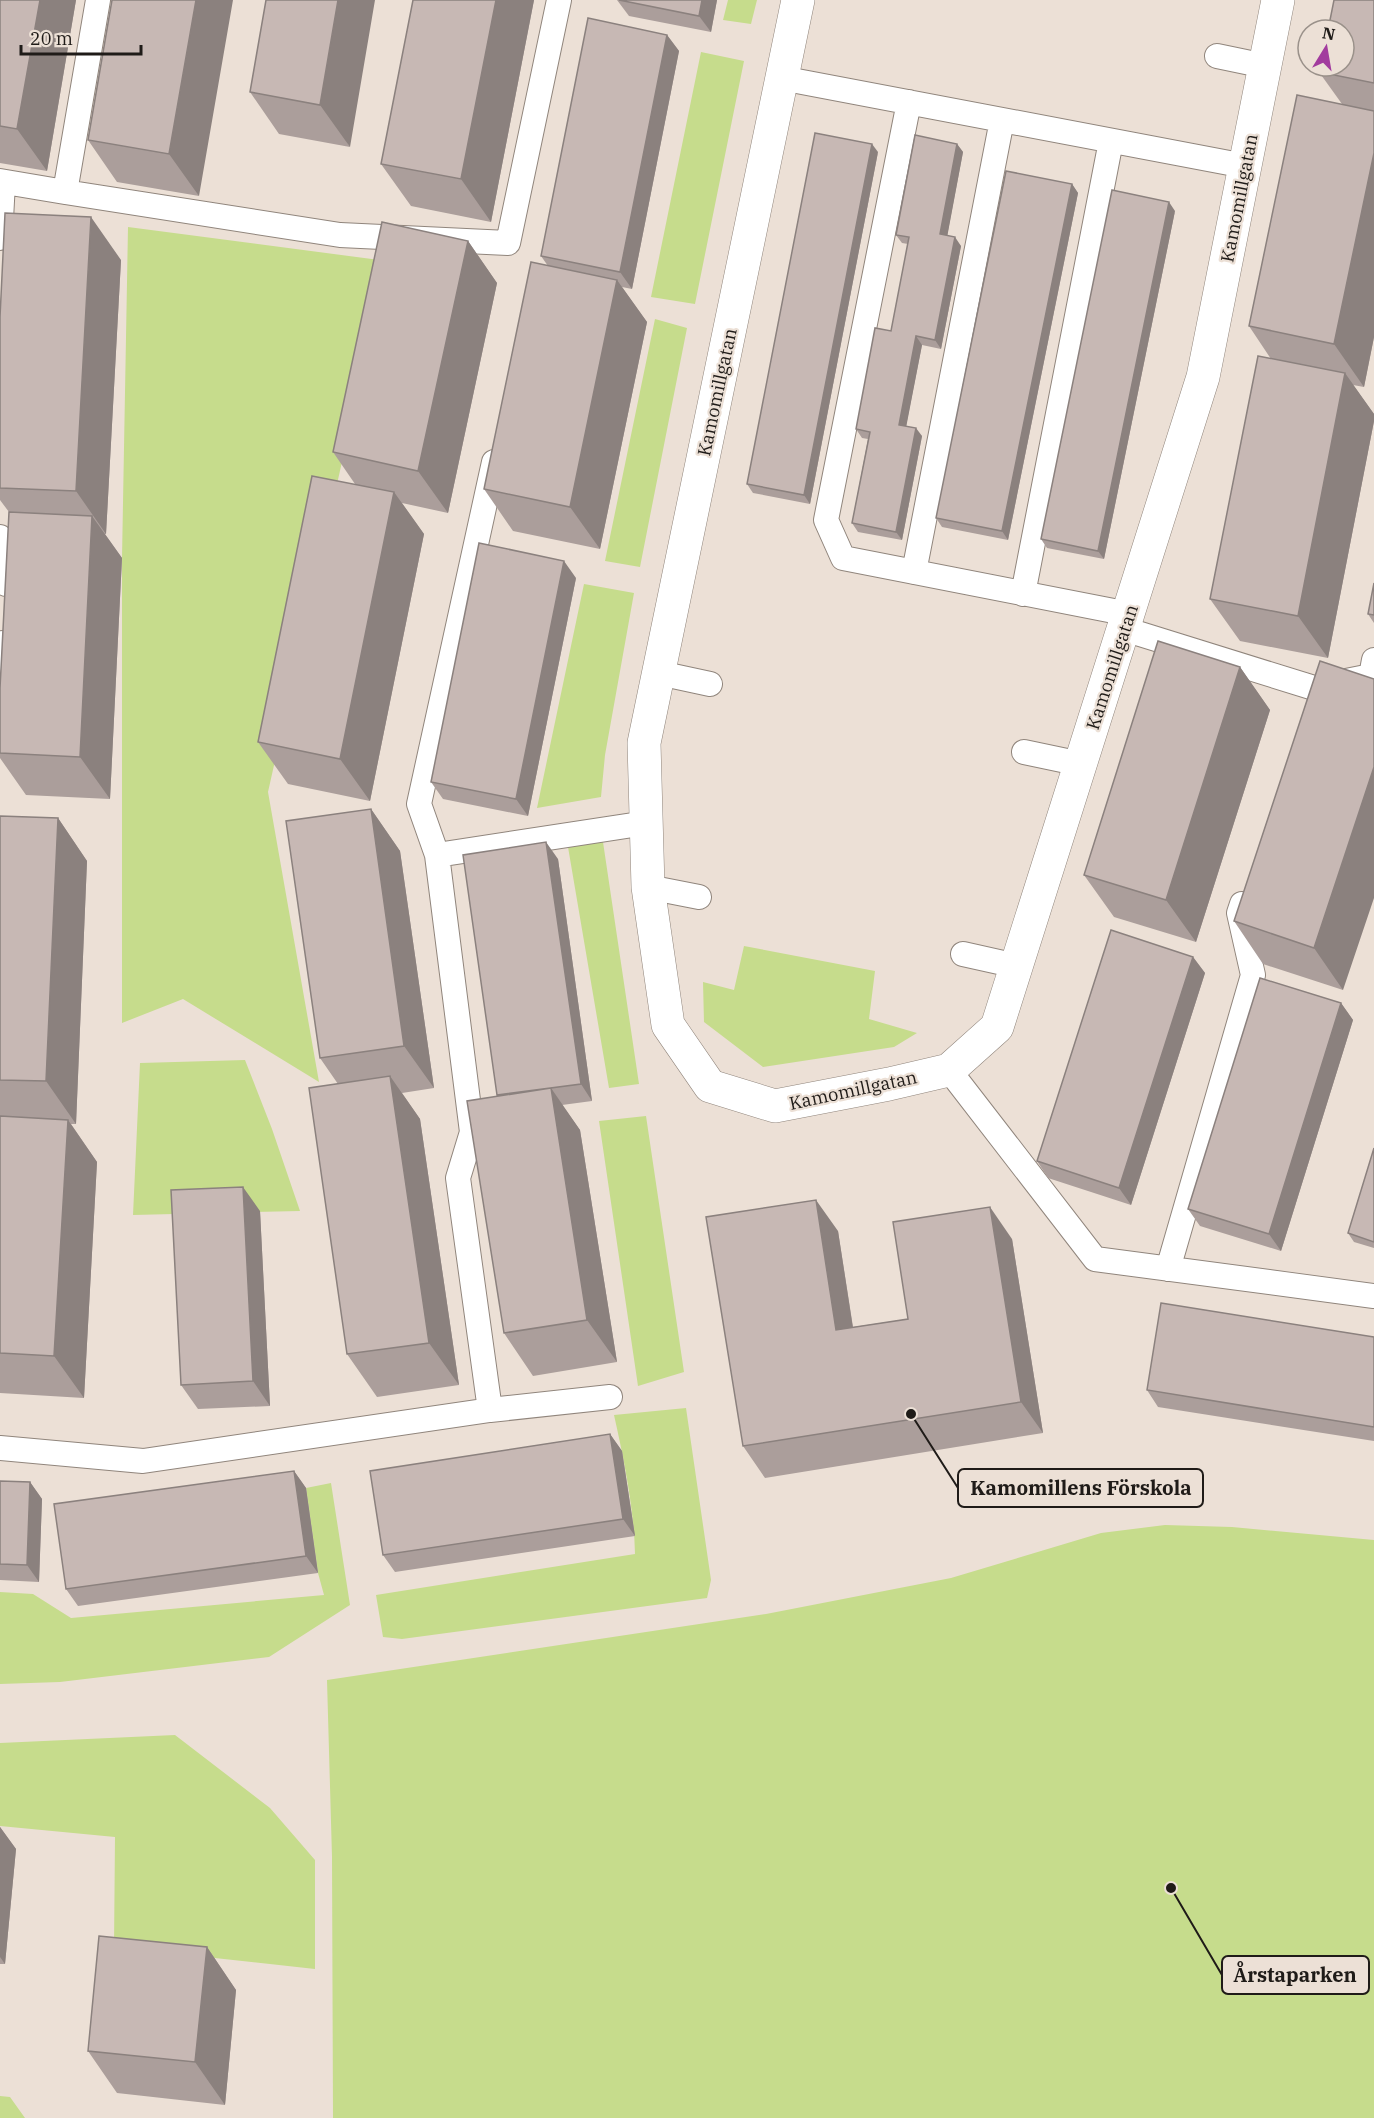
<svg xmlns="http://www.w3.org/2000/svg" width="1374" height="2118" font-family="'IBM Plex Serif',serif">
	<rect width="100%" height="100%" fill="#ece0d6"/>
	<path fill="#c6dc8c" d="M 728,0 L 757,0 L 751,24 L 723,20 Z
		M 701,52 L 744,61 L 695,304 L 651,297 Z
		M 128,227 L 387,261 L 268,792 L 319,1082 L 183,999 L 122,1023 L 122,558 Z
		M 655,319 L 687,328 L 640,567 L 605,561 Z
		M 584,584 L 634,593 L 605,755 L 601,797 L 537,808 Z
		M 603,842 L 639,1084 L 609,1088 L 568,847 Z
		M 744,946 L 875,971 L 869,1019 L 917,1033 L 894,1047 L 763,1067 L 704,1022 L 703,982 L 734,990 Z
		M 245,1060 L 272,1129 L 300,1211 L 133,1215 L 140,1063 Z
		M 646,1116 L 684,1372 L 638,1386 L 599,1121 Z
		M 686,1408 L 711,1580 L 707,1598 L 402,1639 L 383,1637 L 376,1595 L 635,1554 C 634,1508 624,1460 614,1415 Z
		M 331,1483 L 350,1605 L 269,1657 L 60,1682 L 0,1684 L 0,1592 L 33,1594 L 71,1618 L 324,1595 L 318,1573 L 306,1488 Z
		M 1165,1525 L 1232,1527 L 1374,1540 L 1374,2118 L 333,2118 L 332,1857 L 327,1680 L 766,1614 L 951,1578 L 1101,1533 Z
		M 175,1735 L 270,1808 L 315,1860 L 315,1969 L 114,1947 L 115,1837 L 0,1826 L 0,1743 Z
		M 0,2096 L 10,2097 L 25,2118 L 0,2118 Z"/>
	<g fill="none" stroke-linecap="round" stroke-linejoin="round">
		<defs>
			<path id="lane" d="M 1217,56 L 1265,66
				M 781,78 L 1245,166
				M 909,102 L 826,520 L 843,558 L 1129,614
				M 0,181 L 65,192 L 98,0
				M 65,192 L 340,235 L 508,243 L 559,0
				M 0,238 L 3,182
				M 0,537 L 8,554 L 6,584
				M 914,572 L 1002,120
				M 1023,594 L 1111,141
				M 1124,629 L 1314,688
				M 659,673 L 710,684
				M 1336,683 L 1371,676 L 1374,660
				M 0,686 L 3,643
				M 1024,752 L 1081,764
				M 437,855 L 646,823
				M 648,887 L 699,897
				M 963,954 L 1017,966
				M 949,1070 L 1095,1259 L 1374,1296
				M 1168,1269 L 1253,975 L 1239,913 L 1242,904
				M 490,1410 L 458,1178 L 472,1132 L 437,855 L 419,804 L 494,462
				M 0,1448 L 143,1461 L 490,1410 L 610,1397"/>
			<path id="street" d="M 798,0 L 644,743 L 648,887 L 668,1025 L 710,1086 L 775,1106 L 889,1084 L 949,1070 L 997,1027 L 1203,377 L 1278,0"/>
		</defs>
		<use href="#lane" stroke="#90857c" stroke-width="26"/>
		<use href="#street" stroke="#90857c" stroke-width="34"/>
		<use href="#lane" stroke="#fff" stroke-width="24"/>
		<use href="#street" stroke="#fff" stroke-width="33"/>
	</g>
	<path fill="#ab9e9b" d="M 0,0 L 76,0 L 47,171 L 0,163 Z
		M 112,0 L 199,196 L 117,182 L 88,140 Z
		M 266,0 L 350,147 L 279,134 L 250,92 Z
		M 413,0 L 534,0 L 491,222 L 411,206 L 381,164 Z
		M 617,0 L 717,0 L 711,32 L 629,16 Z
		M 1374,0 L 1374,337 L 1364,387 L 1353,385 L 1374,414 L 1374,421 L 1328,658 L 1240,641 L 1210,599 L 1271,359 L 1249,326 L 1342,104 L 1319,72 Z
		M 667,35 L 679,51 L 632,289 L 622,287 L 647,322 L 600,549 L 513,531 L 484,489 L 548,266 L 541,256 Z
		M 957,144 L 963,152 L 947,236 L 961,246 L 941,349 L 922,345 L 906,426 L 922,436 L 902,540 L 858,532 L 852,523 L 868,439 L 862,438 L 856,429 L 891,331 L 908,244 L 902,243 L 896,235 Z
		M 878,152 L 810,504 L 753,493 L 747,484 Z
		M 1072,184 L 1078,193 L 1008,540 L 942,527 L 936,518 Z
		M 1175,211 L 1104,559 L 1047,548 L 1041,539 Z
		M 468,241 L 497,283 L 448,513 L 402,503 L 424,534 L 370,801 L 288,784 L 258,742 L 355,484 L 333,452 Z
		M 121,260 L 106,534 L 105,534 L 122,558 L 110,799 L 26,795 L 0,758 L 0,688 L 9,512 L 0,500 L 0,317 Z
		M 576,578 L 528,816 L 443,799 L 431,782 Z
		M 1374,583 L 1374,623 L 1368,614 Z
		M 1320,661 L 1343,990 L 1263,964 L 1234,921 Z
		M 1240,667 L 1270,710 L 1196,942 L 1114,917 L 1084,875 Z
		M 371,809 L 400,851 L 434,1088 L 402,1093 L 420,1119 L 459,1385 L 377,1397 L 347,1354 L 338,1084 L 320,1058 Z
		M 0,816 L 58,818 L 87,861 L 76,1124 L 71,1124 L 97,1162 L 84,1398 L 0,1393 Z
		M 558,859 L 592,1101 L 562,1105 L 580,1130 L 617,1362 L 533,1376 L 504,1333 Z
		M 1193,957 L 1205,973 L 1131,1205 L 1048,1178 L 1037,1161 Z
		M 1341,1003 L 1353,1020 L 1281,1251 L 1200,1226 L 1188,1209 Z
		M 1374,1148 L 1374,1248 L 1354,1242 L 1348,1233 Z
		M 260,1211 L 270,1406 L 198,1409 L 181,1385 Z
		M 838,1231 L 853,1327 L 908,1319 L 1012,1239 L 1043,1433 L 765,1478 L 743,1446 Z
		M 1374,1337 L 1374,1441 L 1158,1407 L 1147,1390 Z
		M 610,1434 L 622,1451 L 635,1536 L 395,1572 L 383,1555 Z
		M 294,1471 L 306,1488 L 318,1573 L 78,1606 L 66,1589 Z
		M 0,1481 L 30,1482 L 42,1499 L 39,1582 L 0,1580 Z
		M 0,1827 L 16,1849 L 5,1964 L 0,1964 Z
		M 207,1947 L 236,1990 L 225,2105 L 117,2093 L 88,2051 Z"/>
	<path fill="#8b817e" d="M 40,0 L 76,0 L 47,171 L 17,129 Z
		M 196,0 L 233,0 L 199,196 L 169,154 Z
		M 338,0 L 375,0 L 350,147 L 320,105 Z
		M 496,0 L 534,0 L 491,222 L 461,179 Z
		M 702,0 L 717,0 L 711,32 L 699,16 Z
		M 667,35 L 679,51 L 632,289 L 620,272 Z
		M 872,144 L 878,152 L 810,504 L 804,495 Z
		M 957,144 L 963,152 L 946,243 L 940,234 Z
		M 1374,153 L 1374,337 L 1364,387 L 1334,344 Z
		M 1072,184 L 1078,193 L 1008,540 L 1002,531 Z
		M 1169,202 L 1175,211 L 1104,559 L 1098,551 Z
		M 91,217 L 121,260 L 106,534 L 76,491 Z
		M 955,237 L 961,246 L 941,349 L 935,340 Z
		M 468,241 L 497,283 L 448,513 L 418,471 Z
		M 617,280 L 647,322 L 600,549 L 570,507 Z
		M 916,336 L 922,345 L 905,433 L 899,425 Z
		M 1345,373 L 1374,414 L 1374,421 L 1328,658 L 1298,616 Z
		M 916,428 L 922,436 L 902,540 L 896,532 Z
		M 394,492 L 424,534 L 370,801 L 340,759 Z
		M 92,516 L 122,558 L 110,799 L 80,757 Z
		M 564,561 L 576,578 L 528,816 L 516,799 Z
		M 1240,667 L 1270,710 L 1196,942 L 1166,900 Z
		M 1374,767 L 1374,898 L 1343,990 L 1314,948 Z
		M 371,809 L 400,851 L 434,1088 L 404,1046 Z
		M 58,818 L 87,861 L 76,1124 L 46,1081 Z
		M 546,842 L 558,859 L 592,1101 L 581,1084 Z
		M 1193,957 L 1205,973 L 1131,1205 L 1119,1188 Z
		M 1341,1003 L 1353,1020 L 1281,1251 L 1269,1234 Z
		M 390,1076 L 420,1119 L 459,1385 L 429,1343 Z
		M 551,1088 L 580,1130 L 617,1362 L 587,1320 Z
		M 68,1120 L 97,1162 L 84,1398 L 54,1356 Z
		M 243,1187 L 260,1211 L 270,1406 L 253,1381 Z
		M 816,1200 L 838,1231 L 858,1361 L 836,1330 Z
		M 990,1207 L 1012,1239 L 1043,1433 L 1021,1402 Z
		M 610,1434 L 622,1451 L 635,1536 L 623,1519 Z
		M 294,1471 L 306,1488 L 318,1573 L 306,1556 Z
		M 30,1482 L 42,1499 L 39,1582 L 27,1565 Z
		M 0,1827 L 16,1849 L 5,1964 L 0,1957 Z
		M 207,1947 L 236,1990 L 225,2105 L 195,2062 Z"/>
	<path fill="#c7b8b4" stroke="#8b817e" stroke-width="1.5" d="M 0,0 L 40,0 L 17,129 L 0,126 Z
		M 112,0 L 196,0 L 169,154 L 88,140 Z
		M 266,0 L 338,0 L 320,105 L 250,92 Z
		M 413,0 L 496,0 L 461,179 L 381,164 Z
		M 619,0 L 702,0 L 699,16 Z
		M 1334,0 L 1374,0 L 1374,83 L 1319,72 L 1321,66 L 1344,66 L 1344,30 L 1328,30 Z
		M 588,18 L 667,35 L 620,272 L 541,256 Z
		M 1297,95 L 1374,111 L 1374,153 L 1334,344 L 1249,326 Z
		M 815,133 L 872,144 L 804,495 L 747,484 Z
		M 915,135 L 957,144 L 940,234 L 955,237 L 935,340 L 916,336 L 899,425 L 916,428 L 896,532 L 852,523 L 870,432 L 856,429 L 875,328 L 891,331 L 909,237 L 896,235 Z
		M 1006,171 L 1072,184 L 1002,531 L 936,518 Z
		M 1112,190 L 1169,202 L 1098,551 L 1041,539 Z
		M 5,213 L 91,217 L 76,491 L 0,488 L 0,317 Z
		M 382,222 L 468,241 L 418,471 L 333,452 Z
		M 531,262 L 617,280 L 570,507 L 484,489 Z
		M 1258,356 L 1345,373 L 1298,616 L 1210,599 Z
		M 312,476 L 394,492 L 340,759 L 258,742 Z
		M 9,512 L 92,516 L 80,757 L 0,753 L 0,688 Z
		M 479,543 L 564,561 L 516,799 L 431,782 Z
		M 1374,583 L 1374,615 L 1368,614 Z
		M 1158,641 L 1240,667 L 1166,900 L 1084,875 Z
		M 1320,661 L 1374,679 L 1374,767 L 1314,948 L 1234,921 Z
		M 371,809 L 404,1046 L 320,1058 L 286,821 Z
		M 0,816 L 58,818 L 46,1081 L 0,1080 Z
		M 546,842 L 581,1084 L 497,1095 L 463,855 Z
		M 1111,930 L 1193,957 L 1119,1188 L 1037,1161 Z
		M 1260,978 L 1341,1003 L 1269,1234 L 1188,1209 Z
		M 390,1076 L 429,1343 L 347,1354 L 309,1088 Z
		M 551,1088 L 587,1320 L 504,1333 L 467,1101 Z
		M 0,1116 L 68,1120 L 54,1356 L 0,1353 Z
		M 1374,1148 L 1374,1242 L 1348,1233 Z
		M 243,1187 L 253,1381 L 181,1385 L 171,1190 Z
		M 816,1200 L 836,1330 L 908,1319 L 893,1222 L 990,1207 L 1021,1402 L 743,1446 L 706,1217 Z
		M 1161,1303 L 1374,1337 L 1374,1427 L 1147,1390 Z
		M 610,1434 L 623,1519 L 383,1555 L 370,1471 Z
		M 294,1471 L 306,1556 L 66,1589 L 54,1504 Z
		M 0,1481 L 30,1482 L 27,1565 L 0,1564 Z
		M 99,1936 L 207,1947 L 195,2062 L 88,2051 Z"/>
	<g text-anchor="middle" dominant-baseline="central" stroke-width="4.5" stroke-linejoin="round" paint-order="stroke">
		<g font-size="18" fill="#1f1b18" stroke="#ece0d6">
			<text transform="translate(1239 198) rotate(-79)">Kamomillgatan</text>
			<text transform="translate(717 392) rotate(-78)">Kamomillgatan</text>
			<text transform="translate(1112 667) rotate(-72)">Kamomillgatan</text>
			<text transform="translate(853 1090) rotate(-12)">Kamomillgatan</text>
		</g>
	</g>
	<path fill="none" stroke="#1f1b18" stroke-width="2" d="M911 1414L958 1488M1171 1888L1222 1975"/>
	<g fill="#1f1b18" stroke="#ece0d6" stroke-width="2">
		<circle cx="911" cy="1414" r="6"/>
		<circle cx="1171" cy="1888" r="6"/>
	</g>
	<g fill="#ece0d6" stroke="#1f1b18" stroke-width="2">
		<rect x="958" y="1469" width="245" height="38" rx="6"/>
		<rect x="1222" y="1956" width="147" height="38" rx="6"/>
	</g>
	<g font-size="20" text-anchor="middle" font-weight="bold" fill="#1f1b18">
		<text x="1081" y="1495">Kamomillens Förskola</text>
		<text x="1295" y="1982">Årstaparken</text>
	</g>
	<g transform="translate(1326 48) rotate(11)"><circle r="28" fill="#ece0d6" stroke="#9a918a" stroke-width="1.5"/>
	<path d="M0-4.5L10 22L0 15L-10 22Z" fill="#a23b9e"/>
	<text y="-9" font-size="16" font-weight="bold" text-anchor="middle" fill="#1f1b18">N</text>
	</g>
	<path d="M21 45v9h120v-9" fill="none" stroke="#1f1b18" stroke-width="3"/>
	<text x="30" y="45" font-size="18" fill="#1f1b18" stroke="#ece0d6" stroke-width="4.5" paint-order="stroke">20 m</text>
</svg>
